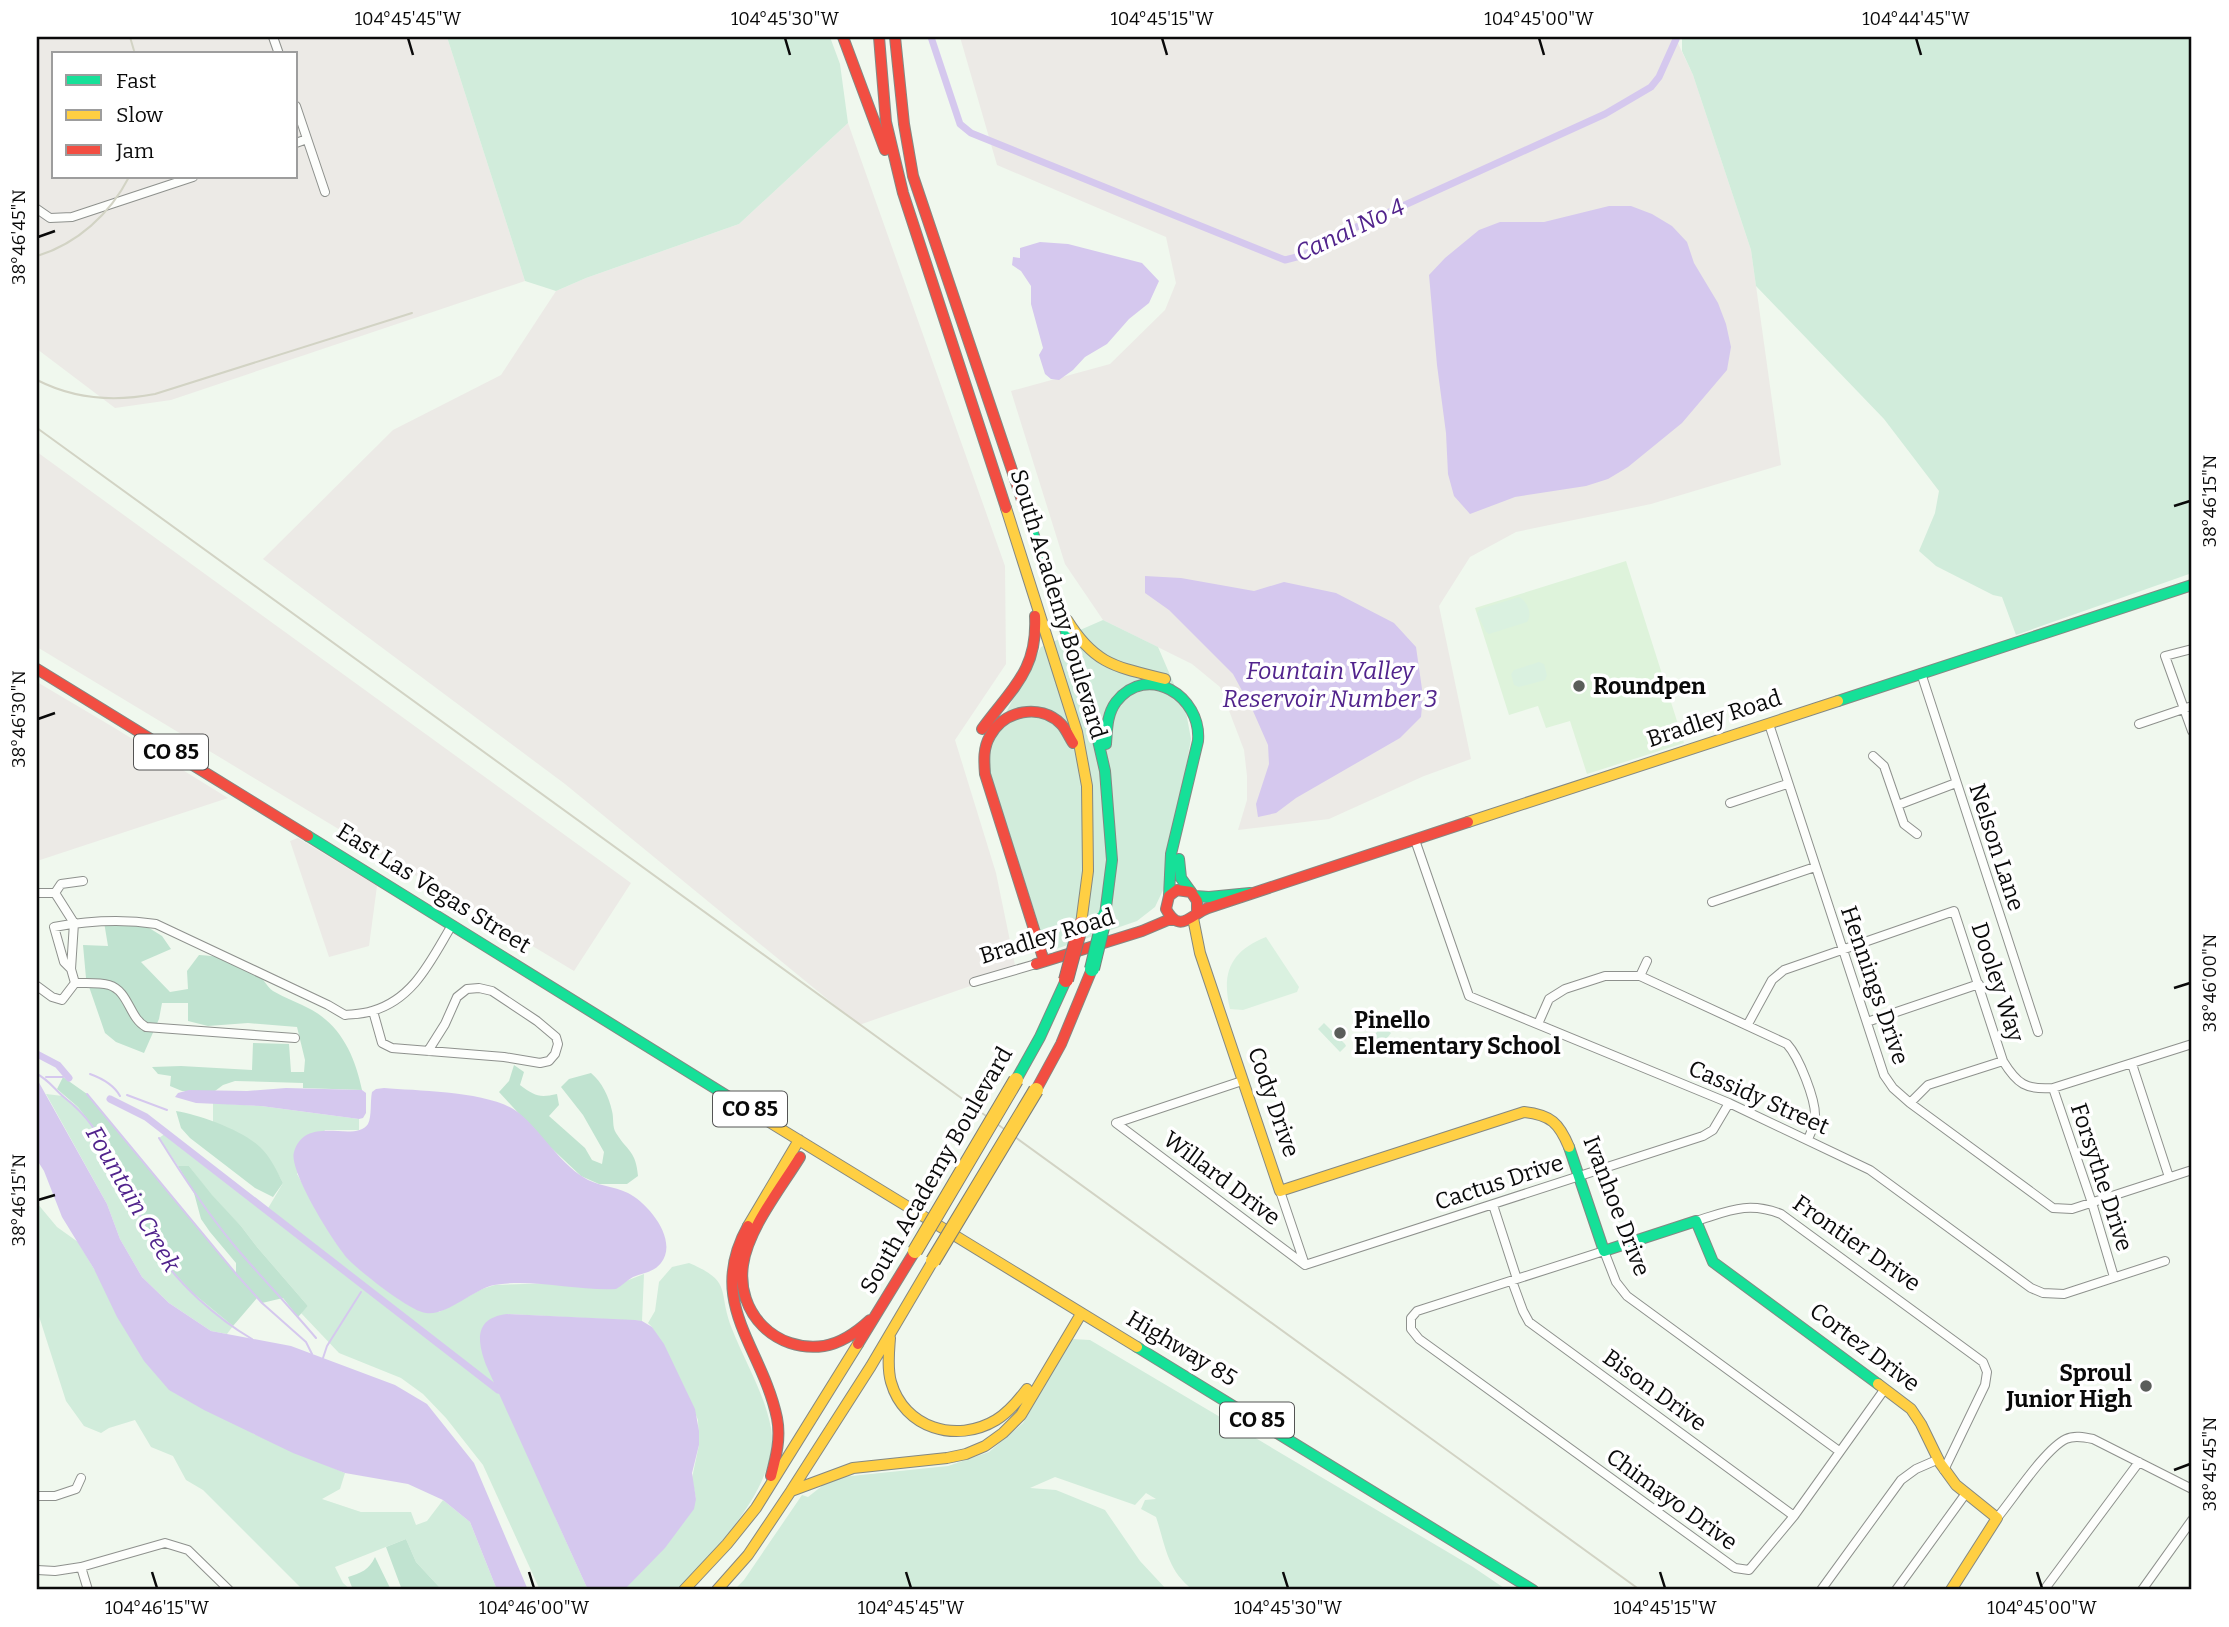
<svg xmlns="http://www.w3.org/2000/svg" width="2229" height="1627" font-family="Bitter,serif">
	<rect width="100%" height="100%" fill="#f0f8ee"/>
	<path fill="#eceae6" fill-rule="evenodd" d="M 37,37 L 447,37 L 525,281 L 171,400 L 115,408 L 37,349 ZM 54,54 L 296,54 L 296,177 L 54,177 Z
		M 960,37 L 1675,37 L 1693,75 L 1751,250 L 1781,465 L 1651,504 L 1516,532 L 1470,557 L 1439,606 L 1471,759 L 1424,776 L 1329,819 L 1238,830 L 1247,800 L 1247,776 L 1244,750 L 1220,687 L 1192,664 L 1103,620 L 1065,564 L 1011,391 L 1110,364 L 1165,310 L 1176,283 L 1166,237 L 997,165 Z
		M 848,123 L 1005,566 L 1006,664 L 955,740 L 996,873 L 1016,970 L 859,1025 L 565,784 L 263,559 L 393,430 L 501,375 L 556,291 L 586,278 L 739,224 Z
		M 37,452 L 631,883 L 574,971 L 37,647 Z
		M 37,682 L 113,727 L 228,798 L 37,861 Z
		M 298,838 L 377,886 L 369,946 L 329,957 L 290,841 Z"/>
	<path fill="#def3db" d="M 1626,561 L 1684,743 L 1587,774 L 1570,721 L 1546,728 L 1538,706 L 1509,715 L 1475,608 Z"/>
	<path fill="#d1ecdb" d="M 447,37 L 830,37 L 840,64 L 848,123 L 739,224 L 586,278 L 556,291 L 525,281 Z
		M 1682,37 L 2192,37 L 2192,573 L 2016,635 L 2002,597 L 1993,595 L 1936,566 L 1919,551 L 1935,513 L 1939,491 L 1884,419 L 1756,286 L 1751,250 L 1693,75 L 1682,51 Z
		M 1103,620 L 1158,647 L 1186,712 L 1191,739 L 1165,886 L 1155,907 L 1137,921 L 1053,950 L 1044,941 L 988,766 L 995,733 L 1041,647 Z
		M 1324,1023 L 1345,1044 L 1346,1046 L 1340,1052 L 1318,1029 Z
		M 1382,1025 L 1391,1033 L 1384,1042 L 1381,1051 L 1373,1053 L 1369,1051 L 1368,1044 Z
		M 46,1094 L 63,1096 L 78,1107 L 98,1133 L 131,1194 L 143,1226 L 166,1265 L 194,1294 L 233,1326 L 227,1334 L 211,1331 L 169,1303 L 142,1277 L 120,1239 L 107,1204 Z
		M 213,1103 L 261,1106 L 359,1119 L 359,1130 L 325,1130 L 297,1174 L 336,1243 L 439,1312 L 482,1289 L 495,1285 L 626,1281 L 644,1274 L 642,1321 L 507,1314 L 556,1519 L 588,1590 L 540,1590 L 483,1465 L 446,1418 L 423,1394 L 401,1378 L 339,1353 L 301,1313 L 308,1306 L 257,1247 L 241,1226 L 211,1195 L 189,1166 L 178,1166 L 159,1138 L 166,1133 L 267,1210 L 283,1183 C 264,1146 251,1137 213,1123 Z
		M 37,1203 L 57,1227 L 78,1242 L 94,1269 L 254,1434 L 345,1473 L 340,1489 L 322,1499 L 361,1512 L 411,1512 L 416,1525 L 427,1521 L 443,1500 L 470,1522 L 497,1590 L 442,1590 L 416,1562 L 406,1539 L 335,1567 L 343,1583 L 351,1590 L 303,1590 L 203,1490 L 186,1480 L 173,1456 L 151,1447 L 135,1420 L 109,1428 L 101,1433 L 84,1426 L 66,1401 L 37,1310 Z
		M 689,1263 C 734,1282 717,1291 732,1329 C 745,1362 764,1392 771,1428 C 781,1484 713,1551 680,1590 L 624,1590 L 696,1499 L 692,1478 L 699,1445 L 698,1420 L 685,1389 L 652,1327 L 648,1323 L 655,1311 L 659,1282 L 672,1267 Z
		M 1072,1339 L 1090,1340 L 1473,1567 L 1507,1590 L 1193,1590 C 1167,1570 1166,1547 1156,1517 L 1141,1509 L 1145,1500 L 1156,1499 L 1146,1493 L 1135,1505 L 1055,1477 L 1030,1488 L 1056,1490 L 1105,1510 L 1140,1561 L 1167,1590 L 734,1590 L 744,1580 L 802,1495 L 808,1497 L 832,1478 L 948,1466 L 989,1452 L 1023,1423 Z"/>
	<path fill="#c0e3d0" d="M 138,921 L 162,936 L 171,949 L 141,962 L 170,992 L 188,989 L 187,971 L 199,955 C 218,956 238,959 255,971 C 262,976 266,986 273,991 C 285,998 299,1003 312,1010 C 342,1027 355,1057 362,1090 L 303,1088 L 303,1083 L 235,1081 L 223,1085 L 215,1091 L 182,1091 L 170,1086 L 171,1076 L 158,1074 L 152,1067 L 181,1066 L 252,1070 L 253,1043 L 289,1044 L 291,1072 L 304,1072 L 305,1060 L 297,1027 L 248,1023 L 208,1026 L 188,1021 L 188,1003 L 162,1003 L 159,1019 L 144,1053 L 116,1042 L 105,1033 L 86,978 L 83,945 L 108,946 L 104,922 Z
		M 514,1065 L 524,1072 L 520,1085 C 535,1096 539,1098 557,1094 L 559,1105 L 549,1116 L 585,1148 L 592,1160 L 602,1164 L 604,1152 L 583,1115 L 561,1087 L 569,1079 L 591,1073 C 602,1082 609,1097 612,1111 C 614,1118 612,1127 616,1133 C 628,1152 636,1151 638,1176 L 627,1184 L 599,1184 L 581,1176 L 546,1143 L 499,1092 L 509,1081 Z
		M 63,1077 L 87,1094 L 236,1274 L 236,1263 L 210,1232 L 201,1219 L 194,1193 L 178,1166 L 189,1166 L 212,1195 L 241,1226 L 257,1247 L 308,1306 L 298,1317 L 283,1298 L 262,1303 L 257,1298 L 233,1326 L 194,1294 L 166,1265 L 143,1226 L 131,1194 L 98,1133 L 78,1107 L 57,1089 Z
		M 176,1111 C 200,1115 242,1130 260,1147 C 270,1156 277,1171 283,1183 L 273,1197 L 255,1188 L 190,1138 L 181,1128 Z
		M 406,1539 L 416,1562 L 442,1590 L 402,1590 L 386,1547 Z
		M 375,1557 L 391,1590 L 353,1590 L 348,1577 C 361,1573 369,1570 375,1557 Z"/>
	<path fill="#daf1e0" d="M 1519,597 C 1527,601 1533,614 1527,622 L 1489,634 L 1486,632 L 1477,613 L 1480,609 Z
		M 1539,662 L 1544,664 L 1547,675 L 1545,680 L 1519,687 L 1514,685 L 1511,674 L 1514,670 Z
		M 1266,937 L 1299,987 L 1297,992 L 1243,1010 L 1230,1009 C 1221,972 1231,951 1266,937 Z"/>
	<path fill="#d5c8ee" d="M 1609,206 L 1631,206 L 1652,214 L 1672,226 L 1687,242 L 1694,263 L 1718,303 L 1726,324 L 1731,347 L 1727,370 L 1682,423 L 1628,467 L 1608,479 L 1586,486 L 1515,497 L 1470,514 L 1454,496 L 1448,474 L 1446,433 L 1437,365 L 1429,275 L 1445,258 L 1479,230 L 1500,222 L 1544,222 Z
		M 1040,242 L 1068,244 L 1142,263 L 1159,281 L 1149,303 L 1129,319 L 1107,344 L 1085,357 L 1073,370 L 1059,380 L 1051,379 L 1045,374 L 1039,355 L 1043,348 L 1031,304 L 1031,286 L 1021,271 L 1012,265 L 1013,257 L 1020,258 L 1020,248 Z
		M 1145,576 L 1181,578 L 1254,591 L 1284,582 L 1336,593 L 1394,623 L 1416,647 L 1423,696 L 1421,717 L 1400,738 L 1296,798 L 1276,813 L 1258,817 L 1256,804 L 1269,764 L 1268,745 L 1253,711 L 1233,674 L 1169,610 L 1145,593 Z
		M 37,1079 L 107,1204 L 120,1239 L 142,1277 L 169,1303 L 211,1331 L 291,1346 L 395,1385 L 427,1404 L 474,1463 L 528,1590 L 497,1590 L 470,1522 L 443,1500 L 408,1484 L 345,1473 L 293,1453 L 204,1410 L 169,1390 L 144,1361 L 117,1317 L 94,1269 L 62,1217 L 44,1171 L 37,1160 Z
		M 286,1088 L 362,1090 L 366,1093 L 366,1113 L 363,1118 L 359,1119 L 261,1106 L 196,1103 L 175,1097 L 178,1093 L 189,1090 L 247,1091 Z
		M 384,1088 C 419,1091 492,1091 519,1113 C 541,1131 559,1162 583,1177 C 596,1186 614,1186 628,1193 C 648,1203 679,1240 661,1263 C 653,1273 644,1272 633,1277 C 627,1280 622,1286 616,1289 C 577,1291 532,1278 494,1285 C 472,1290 447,1316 426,1313 C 411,1312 359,1271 348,1259 C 334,1244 288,1170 294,1152 C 306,1113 355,1144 368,1124 C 372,1116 370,1101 372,1092 L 376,1089 Z
		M 507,1314 L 635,1320 L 642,1321 L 652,1327 L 664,1344 L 695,1409 L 699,1431 L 699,1445 L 692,1473 L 696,1499 L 694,1509 L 665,1548 L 624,1590 L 588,1590 L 486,1365 C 477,1341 474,1318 507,1314 Z"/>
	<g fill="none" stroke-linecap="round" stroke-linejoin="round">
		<path stroke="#d5c8ee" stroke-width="2" d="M 37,1074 C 49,1080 55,1090 65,1098 C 90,1118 98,1134 113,1161 C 119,1172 126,1183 131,1194 C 140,1212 145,1230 155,1248 C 177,1283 216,1318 252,1339
			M 90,1074 C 101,1078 114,1085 120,1096
			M 46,1077 L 63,1077
			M 87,1094 L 237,1275 L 262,1303 L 306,1342 L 312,1354
			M 127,1095 L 167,1110
			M 159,1138 C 182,1175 206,1211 233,1244 C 260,1276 289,1306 316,1338
			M 323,1358 L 327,1346 L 361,1292"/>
		<path stroke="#d5c8ee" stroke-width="7" d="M 931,37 L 960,124 L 971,133 L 1285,260 L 1304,255 L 1319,244 L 1605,114 L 1651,87 L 1659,77 L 1677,37
			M 37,1054 L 58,1065 L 69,1078
			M 110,1099 L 146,1117 L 498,1390"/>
		<defs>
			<path id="street" d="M 273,37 L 279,54
				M 296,106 L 325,192
				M 296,143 L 307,139
				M 37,209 L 50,218 L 72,217 L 193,177
				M 2192,649 L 2165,656 L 2192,731
				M 1921,673 L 2038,1032
				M 1769,724 L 1884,1075 L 1893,1088 L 1910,1103 L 2053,1208 L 2072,1209 L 2192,1170
				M 2139,724 L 2192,706
				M 1873,756 L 1884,766 L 1904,824 L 1917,834
				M 1730,803 L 1787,784
				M 1898,805 L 1956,783
				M 1415,840 L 1469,996 L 1729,1103 L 1870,1170 L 2031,1288 L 2043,1293 L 2064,1294 L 2165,1261
				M 37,893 L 55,893 L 74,923 L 71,969 L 75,983 L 62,1000 L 52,997 L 37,986
				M 55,893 L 61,884 L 83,881
				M 1712,902 L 1815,867
				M 71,969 L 64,962 L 54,927 C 87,921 123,919 156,924 L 328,1005 L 345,1015 C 354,1014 364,1014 372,1011 C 414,999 431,960 452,925
				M 1640,976 L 1647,961
				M 974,982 L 1036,964
				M 75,983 C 86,983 99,982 109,985 C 129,991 129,1018 146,1027 L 295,1038
				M 373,1011 L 382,1043 L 392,1048 L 504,1057 L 540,1063 L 549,1061 L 555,1054 L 558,1044 L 556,1037 L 537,1021 L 492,991 L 479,988 L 467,989 L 457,997 L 445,1024 L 428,1051
				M 1867,1022 L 1979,984
				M 1538,1024 L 1549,999 L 1565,989 L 1605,976 L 1640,976 L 1787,1044 C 1799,1057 1816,1100 1815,1117 C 1815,1125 1811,1132 1808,1139
				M 1748,1024 L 1772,980 L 1784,970 L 1954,911 L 2003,1061 C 2017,1084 2026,1090 2053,1088 L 2192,1044
				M 2132,1064 L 2169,1177
				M 2053,1088 L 2092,1203 L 2114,1277
				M 1910,1103 L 1928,1085 L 2003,1061
				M 1116,1123 L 1305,1265
				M 1116,1123 L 1242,1081
				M 1280,1191 L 1305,1265
				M 1493,1205 L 1517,1279
				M 1696,1221 C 1729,1211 1747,1201 1781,1214 L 1983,1362 L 1987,1372 L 1985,1385 L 1944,1470
				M 1305,1265 L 1703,1136 L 1713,1130 L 1729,1103
				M 1512,1281 L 1523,1311 L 1529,1322 L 1794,1516
				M 1839,1451 L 1627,1296 L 1616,1282 L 1604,1251 L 1417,1311 L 1411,1318 L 1411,1329 L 1419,1339 L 1735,1568 L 1749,1570 L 1794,1516 L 1884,1390
				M 37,1496 L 55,1496 L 76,1489 L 81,1478
				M 1997,1518 C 2013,1499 2045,1449 2066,1439 C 2074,1435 2084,1437 2093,1439 L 2192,1489
				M 81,1567 L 88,1590
				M 37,1570 L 55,1571 L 81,1567 L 165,1543 L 188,1550 L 229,1590
				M 1821,1590 L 1901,1480 L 1916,1469 L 1939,1459
				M 1896,1590 L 1964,1496
				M 2044,1590 L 2139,1462
				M 2142,1590 L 2192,1520"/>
			<path id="fast" d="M 1025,509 L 1089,701 L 1105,771 L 1112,860 L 1105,915
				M 1838,701 L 2192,585
				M 1106,744 C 1107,729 1107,714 1116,702 C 1147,662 1202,696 1198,741 L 1171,854 L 1169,896
				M 308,836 L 766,1120
				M 1179,859 L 1181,878 L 1191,892
				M 1195,896 L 1209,897 L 1250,893
				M 1016,1080 L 1040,1037 L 1066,980
				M 1569,1147 L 1604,1251 L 1696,1221 L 1713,1262 L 1878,1384
				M 1137,1347 L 1533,1590"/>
			<path id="slow" d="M 1006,508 L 1077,732 L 1087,786 L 1088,871 L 1081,924
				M 1067,620 C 1095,665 1116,667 1165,679
				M 1468,822 L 1838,701
				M 1193,918 L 1200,953 L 1280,1191 L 1524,1112 C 1551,1115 1559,1123 1569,1147
				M 766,1120 L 1137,1347
				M 748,1226 L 799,1140
				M 890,1338 C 889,1352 887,1368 891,1382 C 904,1428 956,1444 996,1420 C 1009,1412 1018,1401 1027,1389
				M 1878,1384 L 1911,1409 L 1921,1424 L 1940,1463 L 1956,1485 L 1997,1518 L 1951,1590
				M 791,1491 L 853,1468 L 947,1458 L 966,1454 L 985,1446 L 1003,1433 L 1021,1415 L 1081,1314
				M 684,1590 L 727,1544 L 756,1508 L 858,1344
				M 717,1590 L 748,1555 L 791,1491 L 871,1366 L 933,1261"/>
			<path id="jam" d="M 843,37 L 885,150
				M 879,37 L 886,122 L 903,193 L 1006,508
				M 895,37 L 904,124 L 913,176 L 1025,509
				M 37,669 L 308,836
				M 982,729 C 1011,689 1038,671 1035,616
				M 1197,912 L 1197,901 L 1191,892 L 1177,890 L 1169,896 L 1166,909 C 1180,935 1191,914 1208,908 L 1468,822
				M 1044,961 L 985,774 C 984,761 983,748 990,736 C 1004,710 1040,703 1061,724 C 1066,729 1069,737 1073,743
				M 1036,964 L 1142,931 L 1168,920 L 1174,920
				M 1036,1090 L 1061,1044 L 1092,969
				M 800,1157 C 781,1188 748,1229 743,1265 C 736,1313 776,1353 824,1346 C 842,1343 857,1332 870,1320
				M 748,1226 C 705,1303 762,1346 777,1418 C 781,1438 776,1457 771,1476
				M 858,1344 L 915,1251"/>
		</defs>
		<use href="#street" stroke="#8e918d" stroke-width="10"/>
		<use href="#fast" stroke="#848883" stroke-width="12"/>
		<use href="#slow" stroke="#848883" stroke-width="12"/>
		<use href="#jam" stroke="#848883" stroke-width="12"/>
		<use href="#street" stroke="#fdfefc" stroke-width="8"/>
		<use href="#fast" stroke="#16e098" stroke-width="10"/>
		<use href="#slow" stroke="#ffcf43" stroke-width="10"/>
		<use href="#jam" stroke="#f24e42" stroke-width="10"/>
		<path stroke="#d2d3c4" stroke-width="2" d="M 130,37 L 135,54
			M 37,256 C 77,244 110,214 129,177
			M 37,380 C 74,399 114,402 155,394 L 412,313
			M 37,428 L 1640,1590"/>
		<defs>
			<path id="fast-bridge" d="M 1092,969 L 1105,915"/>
			<path id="slow-bridge" d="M 915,1251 L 1016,1080
				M 933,1261 L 1036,1090"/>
			<path id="jam-bridge" d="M 1066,980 L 1081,924"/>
		</defs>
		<use href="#fast-bridge" stroke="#7b7e7a" stroke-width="16" stroke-linecap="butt"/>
		<use href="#slow-bridge" stroke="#7b7e7a" stroke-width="16" stroke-linecap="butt"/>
		<use href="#jam-bridge" stroke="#7b7e7a" stroke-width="16" stroke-linecap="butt"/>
		<use href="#fast-bridge" stroke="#16e098" stroke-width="14"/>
		<use href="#slow-bridge" stroke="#ffcf43" stroke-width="14"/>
		<use href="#jam-bridge" stroke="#f24e42" stroke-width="14"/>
	</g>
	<path fill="none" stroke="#0a0a0a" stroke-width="2.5" d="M 408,38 L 413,55M 785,38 L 790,55M 1162,38 L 1167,55M 1539,38 L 1544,55M 1916,38 L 1921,55M 38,237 L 55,231M 2174,506 L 2190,501M 38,719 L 55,713M 2174,988 L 2190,983M 38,1200 L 55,1195M 2174,1470 L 2190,1464M 152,1572 L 157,1588M 529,1572 L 534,1588M 906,1572 L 911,1588M 1283,1572 L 1288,1588M 1660,1572 L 1665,1588M 2037,1572 L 2042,1588"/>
	<g fill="#5a5d5a" stroke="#fff" stroke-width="2.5">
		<circle cx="1579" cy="686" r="7"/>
		<circle cx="1340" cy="1033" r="7"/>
		<circle cx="2146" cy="1386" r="7"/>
	</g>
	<g text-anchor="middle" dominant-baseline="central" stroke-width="7" stroke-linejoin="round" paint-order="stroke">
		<g fill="#fff" stroke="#545454" stroke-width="2">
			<rect x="134" y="734.5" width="74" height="35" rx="5"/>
			<rect x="713" y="1091.5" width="74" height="35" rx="5"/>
			<rect x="1220" y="1402.5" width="74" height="35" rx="5"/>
		</g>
		<g font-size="21" font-weight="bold" fill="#0a0a0a">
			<text x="171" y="752">CO 85</text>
			<text x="750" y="1109">CO 85</text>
			<text x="1257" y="1420">CO 85</text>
		</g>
		<g font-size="23" fill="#0a0a0a" stroke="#fff">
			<text transform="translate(1059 604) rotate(73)">South Academy Boulevard</text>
			<text transform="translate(1714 718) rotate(-18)">Bradley Road</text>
			<text transform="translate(1997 847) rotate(72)">Nelson Lane</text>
			<text transform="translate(434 888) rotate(32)">East Las Vegas Street</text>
			<text transform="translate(1047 936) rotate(-17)">Bradley Road</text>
			<text transform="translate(1998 982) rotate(72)">Dooley Way</text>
			<text transform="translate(1875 985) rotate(71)">Hennings Drive</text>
			<text transform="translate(1759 1097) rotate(24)">Cassidy Street</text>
			<text transform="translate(1274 1102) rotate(71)">Cody Drive</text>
			<text transform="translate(936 1170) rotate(-60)">South Academy Boulevard</text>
			<text transform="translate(2102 1177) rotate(72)">Forsythe Drive</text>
			<text transform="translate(1222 1178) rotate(37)">Willard Drive</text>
			<text transform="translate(1499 1182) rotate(-18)">Cactus Drive</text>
			<text transform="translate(1617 1206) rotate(69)">Ivanhoe Drive</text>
			<text transform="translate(1857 1243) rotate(35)">Frontier Drive</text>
			<text transform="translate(1865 1347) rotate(37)">Cortez Drive</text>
			<text transform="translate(1182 1348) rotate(31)">Highway 85</text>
			<text transform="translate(1655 1390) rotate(36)">Bison Drive</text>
			<text transform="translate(1672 1499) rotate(36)">Chimayo Drive</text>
		</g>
		<g font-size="23" font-weight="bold" fill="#0a0a0a" stroke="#fff" text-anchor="start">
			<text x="1593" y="686">Roundpen</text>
			<text x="1354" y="1020">Pinello<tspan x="1354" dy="26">Elementary School</tspan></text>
			<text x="2132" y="1373" text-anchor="end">Sproul<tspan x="2132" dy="26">Junior High</tspan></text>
		</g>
		<g font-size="24" font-style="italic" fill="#51238c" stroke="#fff">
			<text transform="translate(1350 230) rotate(-25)">Canal No 4</text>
			<text x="1330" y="671">Fountain Valley<tspan x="1330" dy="28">Reservoir Number 3</tspan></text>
			<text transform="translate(133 1199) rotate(60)">Fountain Creek</text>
		</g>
	</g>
	<rect width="2229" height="1627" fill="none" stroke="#ffffff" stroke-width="77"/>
	<rect x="52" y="52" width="245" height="126" fill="#ffffff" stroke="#9d9d9d" stroke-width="2"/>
	<rect x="66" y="75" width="35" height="10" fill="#16e098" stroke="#9d9d9d" stroke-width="2"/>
	<text x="116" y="88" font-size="21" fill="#0a0a0a">Fast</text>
	<rect x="66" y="110" width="35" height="10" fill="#ffcf43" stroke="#9d9d9d" stroke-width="2"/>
	<text x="116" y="122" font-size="21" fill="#0a0a0a">Slow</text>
	<rect x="66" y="145" width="35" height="10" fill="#f24e42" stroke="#9d9d9d" stroke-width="2"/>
	<text x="116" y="158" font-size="21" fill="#0a0a0a">Jam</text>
	<rect x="38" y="38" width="2152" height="1550" fill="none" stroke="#0a0a0a" stroke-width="2.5"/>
	<g font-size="18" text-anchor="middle" fill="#0a0a0a">
		<text x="408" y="25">104°45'45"W</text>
		<text x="785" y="25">104°45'30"W</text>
		<text x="1162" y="25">104°45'15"W</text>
		<text x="1539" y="25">104°45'00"W</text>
		<text x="1916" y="25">104°44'45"W</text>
		<text transform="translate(19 237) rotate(-90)" y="6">38°46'45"N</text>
		<text transform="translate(2210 501) rotate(-90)" y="6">38°46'15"N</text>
		<text transform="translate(19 719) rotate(-90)" y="6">38°46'30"N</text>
		<text transform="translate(2210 983) rotate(-90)" y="6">38°46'00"N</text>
		<text transform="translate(19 1200) rotate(-90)" y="6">38°46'15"N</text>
		<text transform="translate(2210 1464) rotate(-90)" y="6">38°45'45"N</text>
		<text x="157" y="1614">104°46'15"W</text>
		<text x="534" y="1614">104°46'00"W</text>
		<text x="911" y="1614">104°45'45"W</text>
		<text x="1288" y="1614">104°45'30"W</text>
		<text x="1665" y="1614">104°45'15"W</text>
		<text x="2042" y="1614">104°45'00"W</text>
	</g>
</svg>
